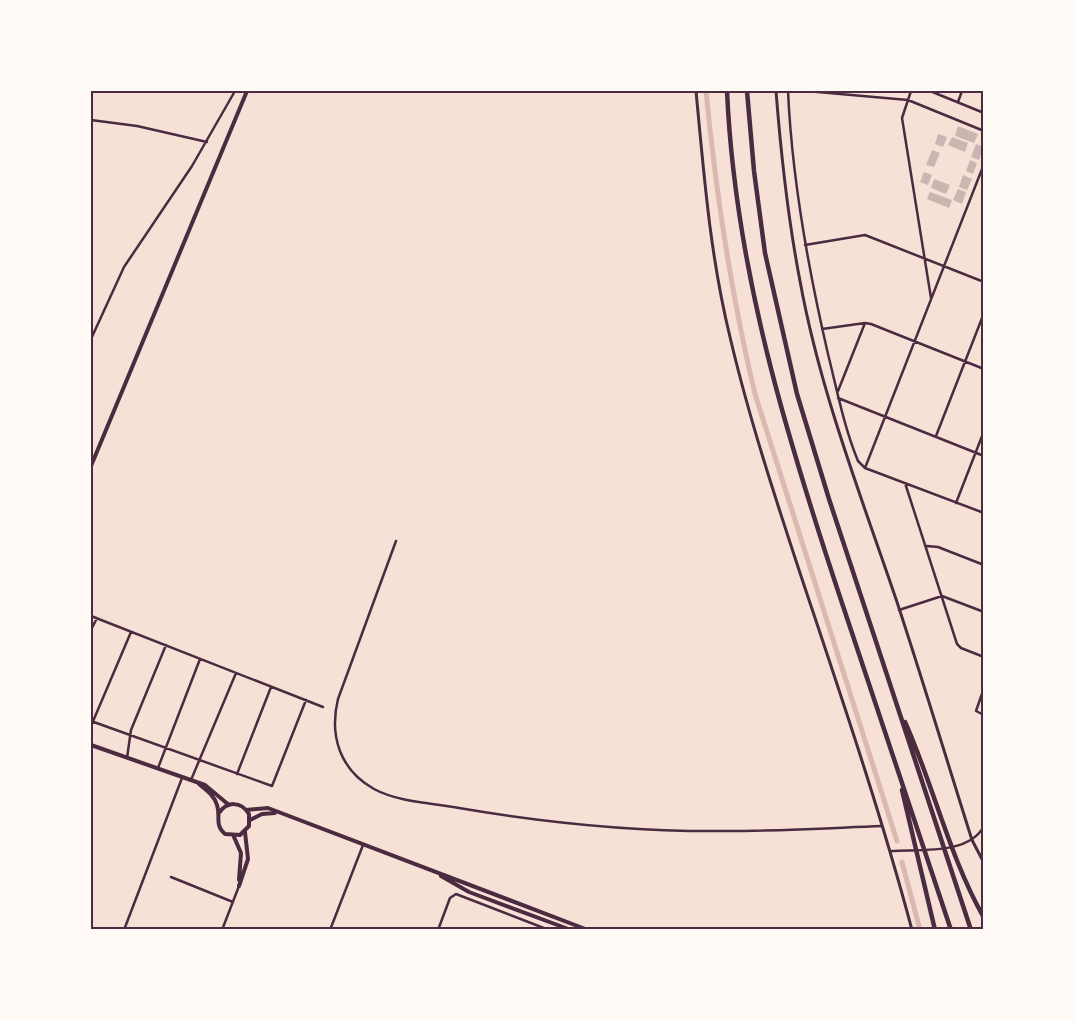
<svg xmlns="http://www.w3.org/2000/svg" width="1075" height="1021" font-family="Inter,sans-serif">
	<rect width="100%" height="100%" fill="#f7e1d7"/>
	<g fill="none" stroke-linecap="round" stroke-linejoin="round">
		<path stroke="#dcb8b0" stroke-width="5" d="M 706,91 C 716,194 731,294 755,394 L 897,841
			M 902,862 L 920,930"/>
	</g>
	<path fill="#ccb4b1" d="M 958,126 L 978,134 L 974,143 L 955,136 Z
		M 938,134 L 947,137 L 943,147 L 935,144 Z
		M 952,137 L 968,143 L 965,152 L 948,145 Z
		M 976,144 L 984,147 L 979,160 L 971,157 Z
		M 932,150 L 940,153 L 934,167 L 926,165 Z
		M 970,160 L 977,163 L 973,174 L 966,171 Z
		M 924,172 L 932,175 L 928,185 L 920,182 Z
		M 963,175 L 972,179 L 967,190 L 959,187 Z
		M 934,179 L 950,185 L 946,194 L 931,188 Z
		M 958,189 L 966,192 L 962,204 L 953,200 Z
		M 930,192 L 952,200 L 949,208 L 927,199 Z"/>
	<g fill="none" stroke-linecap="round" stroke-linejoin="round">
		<path stroke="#4a2c40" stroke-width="2.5" d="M 788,91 C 792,180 808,268 828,354 C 837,390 844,427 858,461 L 865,468 L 984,513
			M 806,91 L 908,100 L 984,131
			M 911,91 L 902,118 L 931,298
			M 930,91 L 984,113
			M 958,102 L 962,91
			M 91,120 L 137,126 L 207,142
			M 805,245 L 865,235 L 984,282
			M 822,329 L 865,323 L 871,324 L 984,369
			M 91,339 L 124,267 L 192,166 L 235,91
			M 838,391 L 865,323
			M 838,398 L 984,456
			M 936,436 L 984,313
			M 865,468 L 984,164
			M 905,483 L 957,644 L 961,648 L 984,657
			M 956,503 L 984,431
			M 396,541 L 338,699 C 329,736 340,770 374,789 C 398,802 432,803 459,808 C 547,823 637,832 727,831 C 778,831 830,828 882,826
			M 927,546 L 938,547 L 984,565
			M 899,610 L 942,596 L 984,612
			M 91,616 L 323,707
			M 91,630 L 97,618
			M 984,688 L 976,711 L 984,715
			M 91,721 L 272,786 L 306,700
			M 91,726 L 131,632
			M 127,758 L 131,730 L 166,645
			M 158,768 L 200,659
			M 237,774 L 271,687
			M 191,780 L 236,673
			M 891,851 C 920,849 969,855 984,826
			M 171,877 L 233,902
			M 124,930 L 182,778
			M 222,930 L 239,886
			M 330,930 L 363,845
			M 438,930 L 450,898 L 456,894 L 549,930"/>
		<path stroke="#4a2c40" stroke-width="3" d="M 696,91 C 704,175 710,255 730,337 C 749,418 775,497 801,576 C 840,693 880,810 912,930
			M 776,91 C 781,155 788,219 800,281 C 820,391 861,496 897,602 C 923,681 947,761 972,840 L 984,863"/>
		<path stroke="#4a2c40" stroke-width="4" d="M 91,466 L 247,91
			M 91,745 L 205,785 L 229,805
			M 199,784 C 206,790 214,795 217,805 C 221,816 214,825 225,834 L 240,835 L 249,826 L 249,814 C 241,801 227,801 219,813
			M 246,810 L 268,808 L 588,930
			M 250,820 L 262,814 L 275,813
			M 234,837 L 241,853 L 239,880
			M 441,876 L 469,892 L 571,930
			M 239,886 L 248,859 L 245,832"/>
		<path stroke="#4a2c40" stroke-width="4.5" d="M 727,91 C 735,270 787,438 843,606 C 879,714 915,822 951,930
			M 747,91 L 754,171 L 765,253 L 797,394 L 829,499 L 971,930
			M 905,722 C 934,787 949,856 984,918
			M 902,790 L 935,930"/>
	</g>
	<rect width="1075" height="1021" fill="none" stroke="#fffaf5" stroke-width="185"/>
	<rect x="92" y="92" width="890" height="836" fill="none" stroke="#4a2c40" stroke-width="2"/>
</svg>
